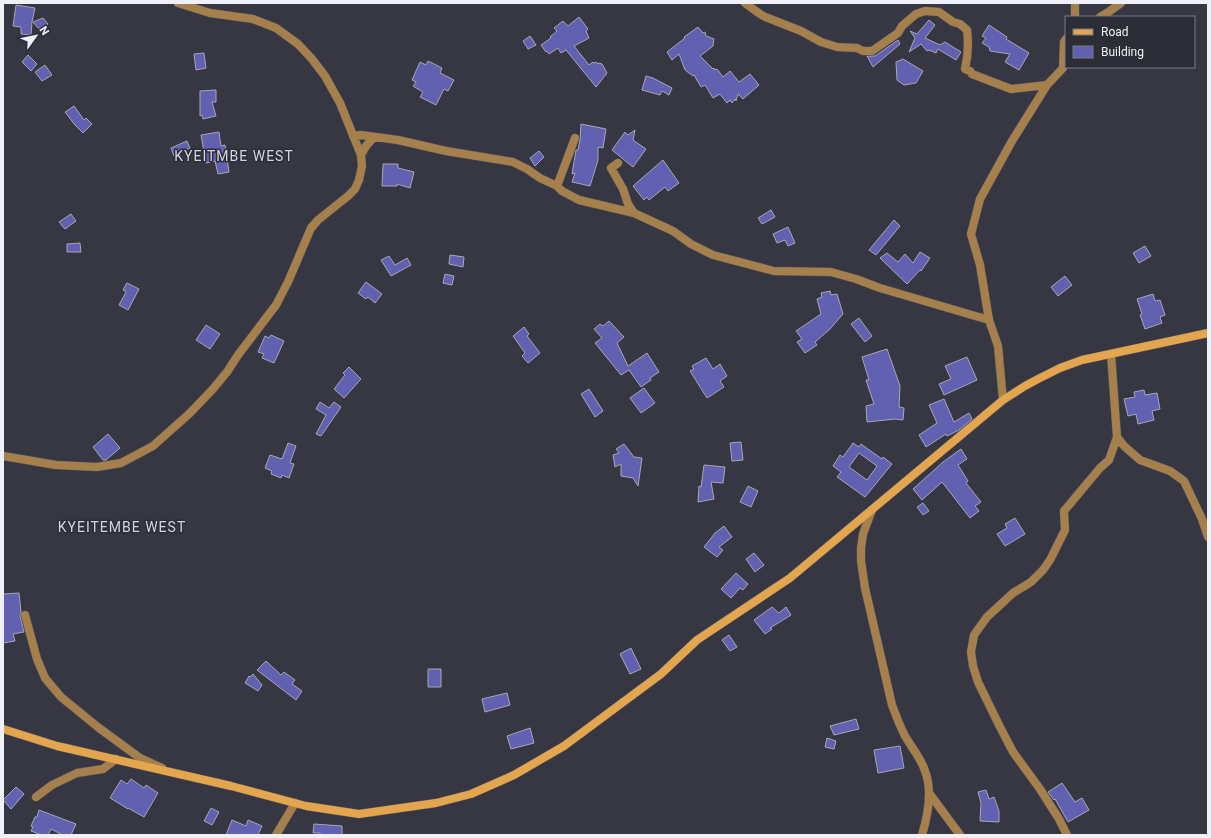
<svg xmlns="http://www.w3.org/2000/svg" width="1211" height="838" font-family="Roboto,sans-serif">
	<rect width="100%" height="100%" fill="#363742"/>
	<path fill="#6260b1" stroke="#a6a7b4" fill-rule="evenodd" d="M 16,5 L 35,8 L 32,22 L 31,35 L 21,34 L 21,27 L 13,26 Z
		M 579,17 L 588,29 L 586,31 L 589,38 L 574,46 L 589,65 L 593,62 L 594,63 L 596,62 L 598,64 L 599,63 L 602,64 L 607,73 L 596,87 L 566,50 L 561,53 L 558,48 L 549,54 L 547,51 L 546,52 L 541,45 L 551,38 L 550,37 L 557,31 L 554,28 L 563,21 L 568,26 Z
		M 43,18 L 48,24 L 41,31 L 33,22 Z
		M 929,20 L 935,25 L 925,38 L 940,45 L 945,42 L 961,52 L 956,60 L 938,49 L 936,53 L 929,50 L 927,51 L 921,44 L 909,52 L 915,38 L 910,31 L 917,34 Z
		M 989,25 L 1007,37 L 1006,39 L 1029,53 L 1019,70 L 1005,62 L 1010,54 L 990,51 L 989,47 L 982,43 L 986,38 L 982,36 Z
		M 698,27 L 703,33 L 705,32 L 706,36 L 714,39 L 713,46 L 700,56 L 713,69 L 714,68 L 715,70 L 717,69 L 723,77 L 730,71 L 739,82 L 750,74 L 759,85 L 743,99 L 738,94 L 736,101 L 735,99 L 732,103 L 730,100 L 727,103 L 720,94 L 713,98 L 705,85 L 701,87 L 694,75 L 693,76 L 685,70 L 679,54 L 672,60 L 667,52 L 685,38 L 684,37 Z
		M 530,36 L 536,45 L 528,49 L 523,41 Z
		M 898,40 L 900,44 L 873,67 L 867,56 L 875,56 Z
		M 204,53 L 206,68 L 196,70 L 194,54 Z
		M 28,55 L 37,64 L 31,71 L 22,62 Z
		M 903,59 L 923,71 L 916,83 L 904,85 L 897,80 L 896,62 Z
		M 428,61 L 442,68 L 440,73 L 454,80 L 448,91 L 444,89 L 436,105 L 420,97 L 423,92 L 413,86 L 416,82 L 412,80 L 420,62 L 426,65 Z
		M 45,65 L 52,75 L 42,81 L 35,72 Z
		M 646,76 L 653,78 L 672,88 L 669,95 L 662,91 L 660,95 L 642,90 Z
		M 216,90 L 216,102 L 212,102 L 216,116 L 203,119 L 202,115 L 200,116 L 200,91 Z
		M 74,106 L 84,120 L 86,118 L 92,124 L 83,133 L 75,125 L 65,112 Z
		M 581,124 L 606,129 L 603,148 L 598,147 L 598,160 L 590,186 L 572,182 L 575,173 L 572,174 L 576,150 L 578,150 L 580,140 Z
		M 635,130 L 633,140 L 646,149 L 633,167 L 612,150 L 625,132 L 628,135 Z
		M 219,132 L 221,146 L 225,145 L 229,172 L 218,174 L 215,161 L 206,163 L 201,135 Z
		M 187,141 L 190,148 L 174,156 L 171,148 Z
		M 539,151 L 544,157 L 535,166 L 530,158 Z
		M 663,160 L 679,183 L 668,191 L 665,187 L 649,200 L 647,197 L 644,200 L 633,186 Z
		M 383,164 L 398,164 L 398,168 L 414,172 L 410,188 L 397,184 L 397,186 L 382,186 Z
		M 771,210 L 775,217 L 762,224 L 758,218 Z
		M 71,214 L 76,221 L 65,229 L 59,222 Z
		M 894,220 L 900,226 L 876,255 L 869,250 Z
		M 788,227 L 795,243 L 788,246 L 785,240 L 777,243 L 773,234 Z
		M 80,243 L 81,252 L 67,252 L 67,244 Z
		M 1145,246 L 1151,256 L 1139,263 L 1133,253 Z
		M 920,252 L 930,258 L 921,271 L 920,270 L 907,284 L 880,258 L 887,253 L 898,262 L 905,254 L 913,263 Z
		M 450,255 L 464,257 L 463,267 L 449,264 Z
		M 389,256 L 395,265 L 407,258 L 411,265 L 391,276 L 381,260 Z
		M 445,274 L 454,276 L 452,285 L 443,283 Z
		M 1065,276 L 1072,285 L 1058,296 L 1051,287 Z
		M 366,282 L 382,294 L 375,303 L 368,297 L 366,299 L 358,293 Z
		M 127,283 L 139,289 L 128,310 L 119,305 L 126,292 L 123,290 Z
		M 830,291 L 831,295 L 837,294 L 843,314 L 830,329 L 815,342 L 817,345 L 805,353 L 797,342 L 802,339 L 796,331 L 821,314 L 817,299 L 822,297 L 821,293 Z
		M 1153,294 L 1155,301 L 1160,300 L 1165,315 L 1160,317 L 1162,323 L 1145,329 L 1140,315 L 1142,314 L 1137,299 Z
		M 859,318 L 872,336 L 865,342 L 851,324 Z
		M 609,321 L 624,337 L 617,343 L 628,366 L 647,353 L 659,372 L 650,378 L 651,380 L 641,387 L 629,370 L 621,375 L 595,343 L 602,338 L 594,329 L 600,324 L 603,326 Z
		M 206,325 L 220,334 L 210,349 L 196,340 Z
		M 524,327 L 529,334 L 527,336 L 540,353 L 528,363 L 522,356 L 525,353 L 513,336 Z
		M 271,335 L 284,341 L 274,363 L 262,358 L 264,354 L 258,352 L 265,336 L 269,338 Z
		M 887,349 L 900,386 L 899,407 L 904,408 L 903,420 L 895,419 L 867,422 L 866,406 L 874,404 L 866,380 L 869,380 L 862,357 Z
		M 967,357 L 977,380 L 944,395 L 939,384 L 951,379 L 945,366 Z
		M 706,358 L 713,369 L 720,364 L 727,376 L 720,381 L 724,387 L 707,398 L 690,371 L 694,369 L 692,366 Z
		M 349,367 L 361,379 L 344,398 L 334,389 L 345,375 L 343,373 Z
		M 644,388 L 655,403 L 641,413 L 630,398 Z
		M 589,389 L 603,411 L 595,417 L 581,394 Z
		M 1144,390 L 1145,395 L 1157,393 L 1160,409 L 1152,411 L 1154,420 L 1138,424 L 1136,414 L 1128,416 L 1124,399 L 1135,397 L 1134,392 Z
		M 944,399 L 954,422 L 969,413 L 972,419 L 959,430 L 947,436 L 946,434 L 926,447 L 919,435 L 937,423 L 929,405 Z
		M 320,402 L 329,408 L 334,402 L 341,407 L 321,436 L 316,434 L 326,415 L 316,409 Z
		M 108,434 L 120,448 L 106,460 L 103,460 L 93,447 Z
		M 741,442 L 743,460 L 732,461 L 730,443 Z
		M 288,443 L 296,446 L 290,463 L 294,464 L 289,478 L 282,475 L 281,478 L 271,474 L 272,471 L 265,468 L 270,455 L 282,459 Z
		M 853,443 L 859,447 L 861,444 L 882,459 L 883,457 L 892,464 L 865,497 L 837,477 L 841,472 L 833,466 L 840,455 L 843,457 ZM 859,453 L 877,466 L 867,480 L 849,467 Z
		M 624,444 L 634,457 L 642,458 L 638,486 L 633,478 L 621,476 L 621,464 L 615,467 L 613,455 L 619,453 L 616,449 Z
		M 961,449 L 967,459 L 958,465 L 968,481 L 966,483 L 981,502 L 975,506 L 979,511 L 970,518 L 942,482 L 922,500 L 913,489 L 943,462 Z
		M 704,465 L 725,467 L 723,483 L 711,482 L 714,499 L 698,502 L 699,486 L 701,487 Z
		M 748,486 L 758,491 L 751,507 L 740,502 Z
		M 923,503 L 929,511 L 923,515 L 917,507 Z
		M 1015,518 L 1025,534 L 1005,546 L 997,534 L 1007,528 L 1005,524 Z
		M 724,526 L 732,537 L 719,547 L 723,550 L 717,557 L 704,547 L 715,533 Z
		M 754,553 L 764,565 L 755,572 L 746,559 Z
		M 736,573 L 748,584 L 743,590 L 740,588 L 731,598 L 721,589 Z
		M 19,593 L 21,612 L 20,616 L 24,632 L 13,634 L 15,641 L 3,643 L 3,594 Z
		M 772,607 L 779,613 L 786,607 L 791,615 L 770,628 L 772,629 L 765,634 L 754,620 Z
		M 729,635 L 737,647 L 730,651 L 722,640 Z
		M 631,648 L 641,669 L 630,674 L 620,654 Z
		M 266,661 L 281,675 L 284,672 L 295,680 L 292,684 L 302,691 L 296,700 L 257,670 Z
		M 428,669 L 441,669 L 441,687 L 428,687 Z
		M 253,674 L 262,685 L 258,691 L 245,683 L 249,676 L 250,677 Z
		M 507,693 L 510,705 L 485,712 L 482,699 Z
		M 856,719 L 859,729 L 834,735 L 830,726 Z
		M 530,728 L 534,743 L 511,749 L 507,736 Z
		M 827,738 L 836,741 L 834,749 L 825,747 Z
		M 900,746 L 904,768 L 878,773 L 874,750 Z
		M 131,779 L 144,788 L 146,785 L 158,793 L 144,817 L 128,808 L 128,809 L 110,798 L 121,780 L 127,784 Z
		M 1062,783 L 1075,802 L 1082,798 L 1089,810 L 1068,822 L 1055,799 L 1054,800 L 1048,792 Z
		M 16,787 L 24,794 L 11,809 L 3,800 Z
		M 986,790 L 989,799 L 994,797 L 999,811 L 999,822 L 980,821 L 981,803 L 978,792 Z
		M 211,808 L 219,812 L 212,825 L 204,821 Z
		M 39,810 L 76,824 L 71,835 L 63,835 L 51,829 L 48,835 L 42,835 L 31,831 L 33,827 L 31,826 L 35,817 L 37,817 Z
		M 232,820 L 246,826 L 248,820 L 262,826 L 258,835 L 226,835 Z
		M 314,824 L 342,826 L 342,835 L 320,835 L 320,833 L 313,833 Z"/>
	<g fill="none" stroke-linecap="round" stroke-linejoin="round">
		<defs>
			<path id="street" d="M 745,3 C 751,7 762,17 768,18 L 801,31 L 821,42 L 837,47 L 857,48 L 863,51 L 872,51 L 898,33 L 902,26 L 916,14 L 925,11 L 939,12 L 953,22 L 960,24 L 967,30 C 969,44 968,56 965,69 L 970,71 L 972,74 L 1011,89 L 1047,85
				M 1075,3 L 1075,17
				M 1100,17 L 1107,13 L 1121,3
				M 353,136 L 361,135 L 398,140 L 446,151 L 513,162 L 527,169 L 540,178 L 557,186 L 562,191 L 579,200 L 634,213 L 673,231 L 691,244 L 713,255 L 774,271 L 831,272 L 856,279 L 880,288 L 989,320
				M 361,155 L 366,146 L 374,137
				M 618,163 L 611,168 L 623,189 L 628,204 L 634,213
				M 557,186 L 575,138
				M 1111,354 L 1117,437 L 1124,446 L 1140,460 L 1170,471 L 1184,481 L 1202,519 L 1208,537
				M 1003,400 L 998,346 L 989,320 L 980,265 L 971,234 L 980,199 L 1012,141 L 1047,85 L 1063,68 L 1064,42 L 1066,39
				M 3,456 L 56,465 L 97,467 L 121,463 L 153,446 L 190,413 L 212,390 L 227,372 L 238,355 L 276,305 L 288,282 L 311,228 L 318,220 L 348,196 L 355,189 L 359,180 L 362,166 L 361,155 L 340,103 L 325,76 L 312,59 L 298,44 L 276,28 L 253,19 L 210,13 L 178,3
				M 872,510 L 863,534 L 861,548 L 861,561 L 865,588 L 892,705 C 896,716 900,726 905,736 C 912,748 921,758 925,771 C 933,791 928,815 922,835
				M 25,615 L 37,659 L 45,678 L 61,697 L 99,728 L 140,758 L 162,768
				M 929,793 L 960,835
				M 36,797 L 52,785 L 77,773 L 103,769 L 116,759
				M 276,835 L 295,803
				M 1067,835 L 1059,819 L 1040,789 L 1013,752 L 1000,727 L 978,682 L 973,666 L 971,652 L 974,635 L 987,617 L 1013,593 L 1031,582 L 1043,570 L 1050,560 L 1065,530 L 1064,511 L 1100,468 L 1109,460 L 1117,437"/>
			<path id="secondary" d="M 3,729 L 57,746 L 231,786 L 306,806 L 359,814 L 436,803 L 471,794 L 514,775 L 564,746 L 661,674 L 697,640 L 790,578 L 1003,400 L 1025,386 L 1038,379 L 1060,368 L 1082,360 L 1208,333"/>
		</defs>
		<use href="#street" stroke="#54555f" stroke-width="9"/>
		<use href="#secondary" stroke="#54555f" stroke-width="9"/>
		<use href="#street" stroke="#a57f4c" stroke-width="8"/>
		<use href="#secondary" stroke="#e3a64f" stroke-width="8"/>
	</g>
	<g text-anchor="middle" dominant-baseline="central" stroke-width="3" stroke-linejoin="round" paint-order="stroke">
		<g font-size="14" letter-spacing="1" fill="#d4d5e3" stroke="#2c2d37">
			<text x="234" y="156">KYEITMBE WEST</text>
			<text x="122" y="527">KYEITEMBE WEST</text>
		</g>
	</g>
	<rect width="1211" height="838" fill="none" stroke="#f0f1f8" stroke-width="8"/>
	<rect x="1065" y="16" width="130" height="52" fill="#2c2d37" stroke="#7a7b84"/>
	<rect x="1073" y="29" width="20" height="6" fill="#e3a64f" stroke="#7a7b84"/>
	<text x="1101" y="36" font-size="12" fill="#f0f1f8">Road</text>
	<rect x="1073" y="46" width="20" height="12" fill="#6260b1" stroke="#7a7b84"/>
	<text x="1101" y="56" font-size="12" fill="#f0f1f8">Building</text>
	<g transform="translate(36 36) rotate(57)" stroke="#2c2d37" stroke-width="3" paint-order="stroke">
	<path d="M0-3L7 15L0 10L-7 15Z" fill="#f0f1f8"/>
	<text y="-6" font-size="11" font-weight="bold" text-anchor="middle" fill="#f0f1f8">N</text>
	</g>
</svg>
